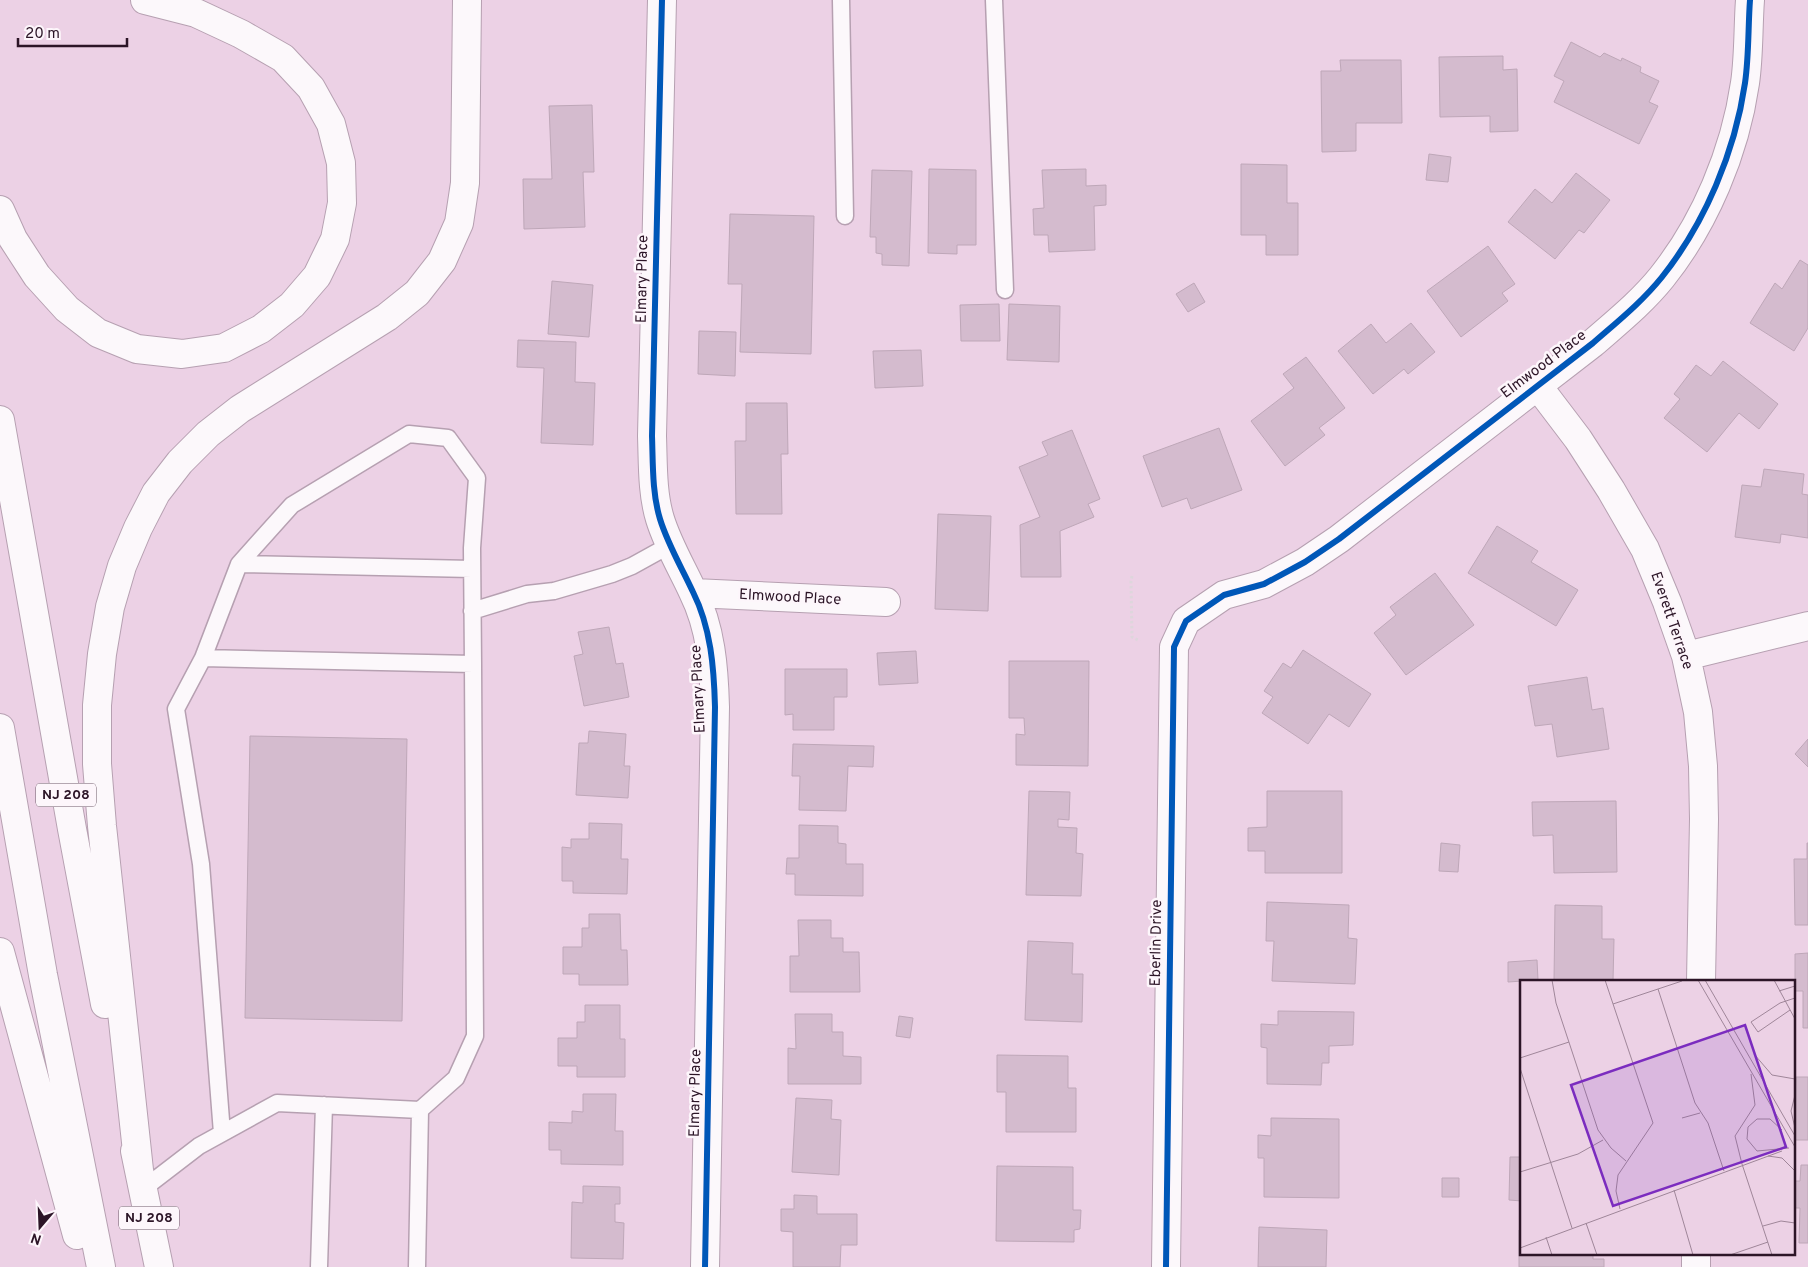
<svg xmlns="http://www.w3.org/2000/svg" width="1808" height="1267" font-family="Overpass,sans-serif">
	<rect width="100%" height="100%" fill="#ecd1e5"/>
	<path fill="#d4bbce" stroke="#bea7b8" d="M 1571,42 L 1600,57 L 1604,53 L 1621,61 L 1622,58 L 1641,67 L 1640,72 L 1659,81 L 1649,102 L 1658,106 L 1639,144 L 1554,102 L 1564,81 L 1554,76 Z
		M 1503,56 L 1503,70 L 1517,69 L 1518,131 L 1490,132 L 1490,116 L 1440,117 L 1439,57 Z
		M 1340,60 L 1401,60 L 1402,123 L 1356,123 L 1356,151 L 1322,152 L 1321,71 L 1341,71 Z
		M 592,105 L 594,172 L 583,172 L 585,227 L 524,229 L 523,179 L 552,179 L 549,106 Z
		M 1429,154 L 1451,157 L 1448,182 L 1426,180 Z
		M 1241,164 L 1287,165 L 1287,203 L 1298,203 L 1298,255 L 1266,255 L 1266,235 L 1241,235 Z
		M 929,169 L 976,170 L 976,245 L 957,245 L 957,254 L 928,253 Z
		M 1086,169 L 1086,186 L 1106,185 L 1106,205 L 1094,206 L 1095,250 L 1049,252 L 1048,235 L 1034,235 L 1033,209 L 1044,208 L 1042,170 Z
		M 872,170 L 912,171 L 909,266 L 882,265 L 882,254 L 876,253 L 876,237 L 870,237 Z
		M 1576,173 L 1610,200 L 1584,233 L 1579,230 L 1555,259 L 1508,222 L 1535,189 L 1552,203 Z
		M 730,214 L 814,216 L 811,354 L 740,352 L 742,284 L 728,284 Z
		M 1488,246 L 1515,284 L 1502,293 L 1508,301 L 1461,337 L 1427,291 Z
		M 1800,260 L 1808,265 L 1808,328 L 1794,351 L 1750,323 L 1775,283 L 1782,289 Z
		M 552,281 L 593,285 L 589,337 L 548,334 Z
		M 1194,283 L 1205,302 L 1188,312 L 1176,294 Z
		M 999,304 L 1000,341 L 961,341 L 960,305 Z
		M 1009,304 L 1060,306 L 1059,362 L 1007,360 Z
		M 1411,323 L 1435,352 L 1408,374 L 1404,369 L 1373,394 L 1338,351 L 1371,324 L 1386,343 Z
		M 699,331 L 736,332 L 735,376 L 698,374 Z
		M 518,340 L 576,342 L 575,382 L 595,383 L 593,445 L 541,443 L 544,368 L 517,367 Z
		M 921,350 L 923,386 L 875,388 L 873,351 Z
		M 1306,357 L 1345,408 L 1319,428 L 1325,435 L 1285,466 L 1251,421 L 1294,388 L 1283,374 Z
		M 1723,361 L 1778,404 L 1759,429 L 1739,413 L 1707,452 L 1664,418 L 1680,399 L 1674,394 L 1696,365 L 1711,376 Z
		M 746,403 L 787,403 L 788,454 L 781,454 L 782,514 L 736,514 L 735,441 L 746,441 Z
		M 1219,428 L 1242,490 L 1191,509 L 1187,498 L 1162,507 L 1143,456 Z
		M 1072,430 L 1100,499 L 1088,504 L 1094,517 L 1060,531 L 1061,577 L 1021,577 L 1020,525 L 1040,517 L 1019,467 L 1048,455 L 1042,442 Z
		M 1764,469 L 1804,474 L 1802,494 L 1808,495 L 1808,538 L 1781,534 L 1780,543 L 1735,537 L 1742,485 L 1761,487 Z
		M 938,514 L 991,516 L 988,611 L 935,609 Z
		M 1497,526 L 1538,551 L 1531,562 L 1578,590 L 1556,626 L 1468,573 Z
		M 1435,573 L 1474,625 L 1406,675 L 1374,633 L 1396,615 L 1390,607 Z
		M 609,627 L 616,664 L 623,663 L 629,697 L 584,706 L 574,656 L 583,654 L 578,632 Z
		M 1303,650 L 1371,694 L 1349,727 L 1329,714 L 1308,744 L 1262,713 L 1273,697 L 1264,691 L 1283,663 L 1291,668 Z
		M 916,651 L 918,683 L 879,685 L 877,653 Z
		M 1009,661 L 1089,661 L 1088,766 L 1016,765 L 1016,734 L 1025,735 L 1024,718 L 1009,718 Z
		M 785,669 L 847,669 L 847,697 L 834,697 L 834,730 L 793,730 L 793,714 L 785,715 Z
		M 1587,677 L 1592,710 L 1603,708 L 1609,749 L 1557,757 L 1552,724 L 1535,726 L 1528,686 Z
		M 589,731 L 626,734 L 624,766 L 630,766 L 628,798 L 576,795 L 579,743 L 588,743 Z
		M 250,736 L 407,739 L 402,1021 L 245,1018 Z
		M 1808,739 L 1808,767 L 1795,754 Z
		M 793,744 L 874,746 L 873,767 L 848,766 L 846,811 L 799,810 L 800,776 L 792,776 Z
		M 1029,791 L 1070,792 L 1069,820 L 1058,819 L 1058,827 L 1077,828 L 1076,853 L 1083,854 L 1081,896 L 1026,895 Z
		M 1267,791 L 1342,791 L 1342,873 L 1265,873 L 1265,851 L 1248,851 L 1248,828 L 1267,827 Z
		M 1616,801 L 1617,872 L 1554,873 L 1553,835 L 1533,836 L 1532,802 Z
		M 589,823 L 622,824 L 621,859 L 628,859 L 627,894 L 573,893 L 573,881 L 562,881 L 562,847 L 571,848 L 571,839 L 589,839 Z
		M 799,825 L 838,826 L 838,843 L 846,844 L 846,864 L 863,864 L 863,896 L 795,895 L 795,874 L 786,874 L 787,858 L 799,858 Z
		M 1441,843 L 1460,845 L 1458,872 L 1439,871 Z
		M 1807,843 L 1808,843 L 1808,925 L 1795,925 L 1794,859 L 1807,859 Z
		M 1267,902 L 1349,905 L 1348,938 L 1357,939 L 1355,984 L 1272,981 L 1274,941 L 1266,941 Z
		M 1555,905 L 1602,906 L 1602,939 L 1614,939 L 1613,981 L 1554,981 Z
		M 589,914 L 620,914 L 621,950 L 627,950 L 628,985 L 579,985 L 579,974 L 563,974 L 563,947 L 582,947 L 582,928 L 589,928 Z
		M 798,920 L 831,920 L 831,938 L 843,938 L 843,952 L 859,952 L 860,992 L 790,992 L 790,956 L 799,956 Z
		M 1028,941 L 1073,943 L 1072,974 L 1083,974 L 1082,1022 L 1025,1020 Z
		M 1808,953 L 1808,1028 L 1803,1028 L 1803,991 L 1795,991 L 1795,954 Z
		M 1537,960 L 1538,980 L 1508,982 L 1508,962 Z
		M 585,1005 L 620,1005 L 620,1039 L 625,1039 L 625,1077 L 577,1077 L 577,1066 L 558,1066 L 558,1038 L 577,1038 L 577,1022 L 585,1022 Z
		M 1278,1011 L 1354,1012 L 1353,1045 L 1329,1046 L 1329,1063 L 1322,1063 L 1321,1085 L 1267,1084 L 1267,1048 L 1261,1047 L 1261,1024 L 1278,1025 Z
		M 795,1014 L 832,1014 L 832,1032 L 843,1032 L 843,1056 L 861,1057 L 861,1084 L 788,1084 L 788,1048 L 796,1049 Z
		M 899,1016 L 913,1018 L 910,1038 L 896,1036 Z
		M 997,1055 L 1068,1056 L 1068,1088 L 1076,1088 L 1076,1132 L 1006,1132 L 1006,1092 L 997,1092 Z
		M 1796,1077 L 1808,1077 L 1808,1140 L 1795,1140 Z
		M 583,1094 L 616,1094 L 615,1131 L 623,1131 L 623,1165 L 561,1164 L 561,1150 L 549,1150 L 549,1122 L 572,1123 L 572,1111 L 583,1112 Z
		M 796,1098 L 832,1100 L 831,1119 L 841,1120 L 839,1175 L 792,1172 Z
		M 1271,1118 L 1339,1119 L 1339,1198 L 1264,1197 L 1264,1158 L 1258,1158 L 1258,1135 L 1271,1136 Z
		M 1510,1157 L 1522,1157 L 1522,1201 L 1509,1200 Z
		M 1801,1165 L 1808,1165 L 1808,1243 L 1799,1243 L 1800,1208 L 1794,1208 L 1794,1181 L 1800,1181 Z
		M 997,1166 L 1073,1167 L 1073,1210 L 1081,1210 L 1080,1229 L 1074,1230 L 1074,1242 L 996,1241 Z
		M 1442,1178 L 1459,1178 L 1459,1197 L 1442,1197 Z
		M 583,1186 L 620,1187 L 620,1204 L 615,1204 L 615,1222 L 624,1223 L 623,1259 L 571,1258 L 572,1202 L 583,1203 Z
		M 794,1195 L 817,1196 L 817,1214 L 857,1214 L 857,1245 L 841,1245 L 840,1267 L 793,1267 L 793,1232 L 781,1231 L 781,1209 L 794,1209 Z
		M 1259,1227 L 1327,1230 L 1326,1267 L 1258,1267 Z
		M 1519,1230 L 1522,1230 L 1522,1253 L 1593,1253 L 1593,1259 L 1604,1259 L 1604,1267 L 1519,1267 Z"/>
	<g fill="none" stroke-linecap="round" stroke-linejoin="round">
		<defs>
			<path id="lane" d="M 841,0 L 845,216
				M 994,0 L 1005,290
				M 409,434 L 448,438 L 477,478 L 472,548 L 473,664 L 203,658 L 239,564 L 292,505 Z
				M 239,564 L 472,569
				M 472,611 L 527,594 L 554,591 L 612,574 L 632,566 L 670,545
				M 203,658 L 176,709 L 201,864 L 222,1133
				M 420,1110 L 456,1078 L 475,1036 L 473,664
				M 143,1189 L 199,1146 L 277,1103 L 420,1110 L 417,1267
				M 319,1267 L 324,1105"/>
			<path id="street" d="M 662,0 L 652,436 C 653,463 652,493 660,519 C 668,545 682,568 693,592 C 711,628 714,668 715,707 L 705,1267
				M 1537,385 L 1578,439 L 1611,490 L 1645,549 L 1667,602 L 1686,656 L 1698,712 L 1703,766 L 1704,819 L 1701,981
				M 694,593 L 886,602
				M 1686,656 L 1808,626
				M 1166,1267 L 1174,647 L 1186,621 L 1224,595 L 1264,584 L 1305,562 L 1339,539 L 1593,343 C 1617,322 1642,302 1662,277 C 1705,223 1735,152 1745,83 C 1749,56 1748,27 1750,0
				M 1696,1267 L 1696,1253"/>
			<path id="highway" d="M 0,210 L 13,239 L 37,276 L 67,309 L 98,333 L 137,349 L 182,354 L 224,348 L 261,329 L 292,305 L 317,276 L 335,239 L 342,203 L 341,163 L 331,124 L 311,88 L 283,58 L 241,34 L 196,13 L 145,0
				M 0,420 L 72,829 L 105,1004
				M 0,728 L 43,975 L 101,1267
				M 0,952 L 77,1235
				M 135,1151 L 159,1267
				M 139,1170 L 102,826 L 97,764 L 97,705 L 102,654 L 110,607 L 122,566 L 138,528 L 156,493 L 180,462 L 208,434 L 240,409 L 387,317 L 417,293 L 442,261 L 459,223 L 465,183 L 467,0"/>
		</defs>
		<use href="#lane" stroke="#b6a0b1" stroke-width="19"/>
		<use href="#street" stroke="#b6a0b1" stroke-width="30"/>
		<use href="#highway" stroke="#b6a0b1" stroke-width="30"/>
		<path stroke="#ded6dc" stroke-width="3" stroke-dasharray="2.5 2.5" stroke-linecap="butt" d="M 1132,576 L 1131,581 L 1132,637 L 1140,641"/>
		<use href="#lane" stroke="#fcf8fb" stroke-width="16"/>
		<use href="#street" stroke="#fcf8fb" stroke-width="28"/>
		<use href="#highway" stroke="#fcf8fb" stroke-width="28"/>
		<defs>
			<path id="cycleway" d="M 662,0 L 652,436 C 653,463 652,493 660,519 C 668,545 682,568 693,592 C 711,628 714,668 715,707 L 705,1267
				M 1166,1267 L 1174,647 L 1186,621 L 1224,595 L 1264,584 L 1305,562 L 1339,539 L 1593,343 C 1617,322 1642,302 1662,277 C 1705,223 1735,152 1745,83 C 1749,56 1748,27 1750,0"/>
		</defs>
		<use href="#cycleway" stroke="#fdf6fb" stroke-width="9"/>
		<use href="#cycleway" stroke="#0057b8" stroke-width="6"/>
	</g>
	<g text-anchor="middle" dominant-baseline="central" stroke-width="5" stroke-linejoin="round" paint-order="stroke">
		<g fill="#fdf6fb" stroke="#6b5867" stroke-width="1">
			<rect x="36" y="783.5" width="60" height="23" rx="4"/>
			<rect x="119" y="1206.5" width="60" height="23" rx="4"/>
		</g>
		<g font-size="14" font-weight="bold" fill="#2c1527">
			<text x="66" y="795">NJ 208</text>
			<text x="149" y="1218">NJ 208</text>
		</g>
		<g font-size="15" fill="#2c1527" stroke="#fdf6fb">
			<text transform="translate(643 279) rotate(-89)">Elmary Place</text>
			<text transform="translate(1544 365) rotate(-37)">Elmwood Place</text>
			<text transform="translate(790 598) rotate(3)">Elmwood Place</text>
			<text transform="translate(1671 621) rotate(71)">Everett Terrace</text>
			<text transform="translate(699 689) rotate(-93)">Elmary Place</text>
			<text transform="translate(1157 943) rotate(-89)">Eberlin Drive</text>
			<text transform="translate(696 1093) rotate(-89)">Elmary Place</text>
		</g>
	</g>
	<g transform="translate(1520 980)">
		<rect width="275" height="275" fill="#ecd1e5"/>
		<path fill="none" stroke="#9f8699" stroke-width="1" d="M 32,0 L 36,23 L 78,150 L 91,168 L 106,181M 85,0 L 133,143 L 98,195 L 96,211 L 100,229M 178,0 L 275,167M 185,0 L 275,156M 254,0 L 275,39M 138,9 L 175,123 L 188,143 L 204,191M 259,11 L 275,6M 93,24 L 162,1M 270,30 L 238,52 L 231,42 L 260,23 L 275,18M 234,74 L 252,95 L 275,99M 0,78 L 49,62M 0,88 L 52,248M 275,115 L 271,131 L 275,148M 162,138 L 180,133M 262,150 L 250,139 L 237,139 L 228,147 L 227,159 L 237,171 L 269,168M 248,176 L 262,178 L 275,191M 222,184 L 252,275M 222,184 L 215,156 L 235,125 L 231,94M 0,192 L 58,174 L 83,160M 154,210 L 173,275M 66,243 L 77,275M 243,246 L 261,241 L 275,243M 26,257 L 32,275M 0,268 L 262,171M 210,275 L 248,262"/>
		<path fill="#7b2cbf" fill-opacity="0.15" stroke="#7b2cbf" stroke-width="2.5" d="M 225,45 L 266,167 L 93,226 L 51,105 Z"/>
		<rect width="275" height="275" fill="none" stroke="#2c1527" stroke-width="2.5"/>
	</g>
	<g transform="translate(40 1227) rotate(199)" stroke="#fdf6fb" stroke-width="4" paint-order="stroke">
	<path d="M0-4L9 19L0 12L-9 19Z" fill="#2c1527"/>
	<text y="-8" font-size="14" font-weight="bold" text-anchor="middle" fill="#2c1527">N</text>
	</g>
	<path d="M18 38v8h109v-8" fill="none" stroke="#2c1527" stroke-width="2.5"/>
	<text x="25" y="38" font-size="15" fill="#2c1527" stroke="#fdf6fb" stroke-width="4" paint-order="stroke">20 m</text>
</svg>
